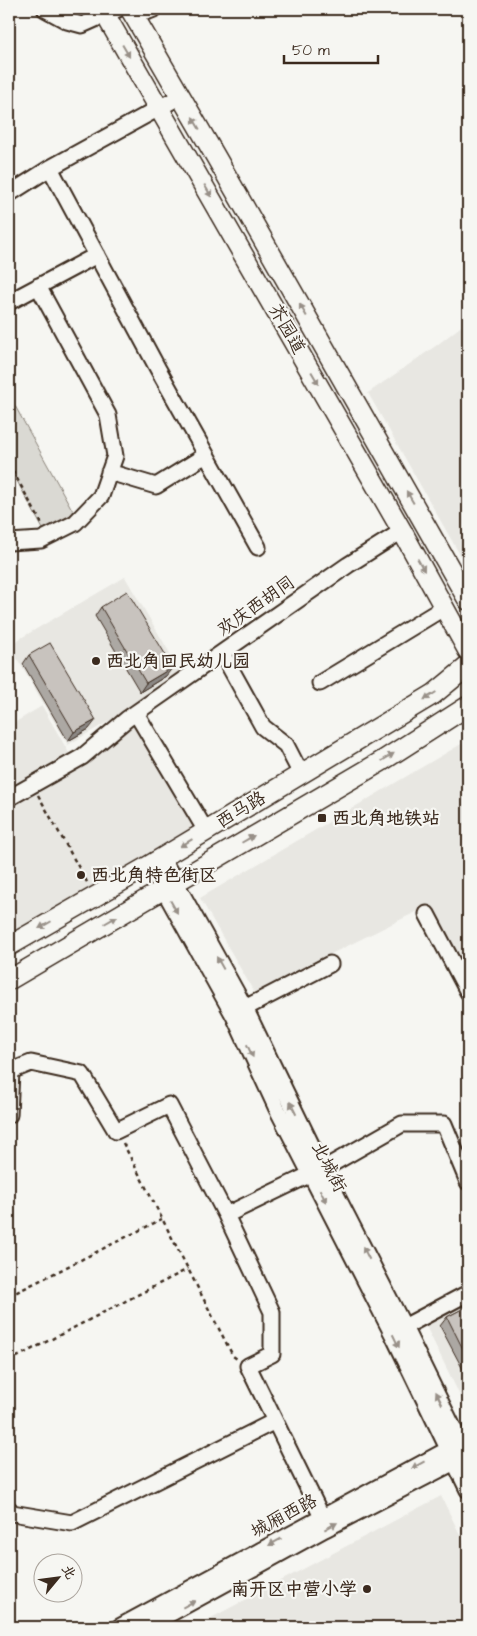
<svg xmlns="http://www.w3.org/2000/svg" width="477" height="1636" font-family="'Architects Daughter','LXGW WenKai TC',sans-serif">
	<rect width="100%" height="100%" fill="#f6f6f2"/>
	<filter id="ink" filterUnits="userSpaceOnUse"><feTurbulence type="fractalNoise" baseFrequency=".02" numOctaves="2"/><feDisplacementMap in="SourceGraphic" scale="10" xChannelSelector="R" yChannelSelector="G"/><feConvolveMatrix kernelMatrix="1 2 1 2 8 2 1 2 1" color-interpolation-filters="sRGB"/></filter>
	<g filter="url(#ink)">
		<path fill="#e8e7e2" d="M 468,321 L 468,569 L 368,393 L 437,345 Z
			M 125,577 L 184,677 L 68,745 L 9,645 Z
			M 42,706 L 69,753 L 134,715 L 197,825 L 9,935 L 9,726 Z
			M 468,740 L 468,1002 L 422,909 L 254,992 L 200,898 Z
			M 468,1297 L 468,1407 L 465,1406 L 424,1322 Z
			M 441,1496 L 468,1551 L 468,1627 L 194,1627 Z"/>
		<path fill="#dad9d3" stroke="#8a8278" d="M 9,395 L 74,513 L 44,531 L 9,466 Z"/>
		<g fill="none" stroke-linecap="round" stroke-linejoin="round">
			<defs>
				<path id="minor" d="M 45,9 L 67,21 L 82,25 L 118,9
					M 142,9 L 149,11 L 154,9
					M 50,168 L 158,369 L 258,547
					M 9,194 L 50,168 L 181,96
					M 9,302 L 97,255
					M 109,472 L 156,486 L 206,455
					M 9,542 L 41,540 L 75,523 L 101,496 L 115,456 L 108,415 L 38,286
					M 222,653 L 263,727 L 286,745 L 301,774
					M 320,683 L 445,607
					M 136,713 L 206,831
					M 9,798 L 82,757 L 127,719 L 348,565 L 402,531
					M 162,858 L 245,1008 L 323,1169 L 404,1327 L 468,1458
					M 150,865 L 234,1016 L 277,1109 L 394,1337 L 468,1490
					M 427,914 L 468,992
					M 245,1008 L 330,964
					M 9,1115 L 11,1071 L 31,1063 L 82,1074 L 116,1131 L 169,1105 L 226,1215
					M 323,1169 L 402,1124 L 444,1124 L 468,1182
					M 311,1174 L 226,1215 L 272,1312 L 272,1354 L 248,1366 L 322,1517
					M 404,1327 L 468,1293
					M 9,1509 L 12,1513 L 72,1523 L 275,1421
					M 119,1627 L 456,1445
					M 146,1627 L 325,1529 L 462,1458"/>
				<path id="major" d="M 102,9 L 402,531 L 468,651
					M 130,9 L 217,159 L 468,600
					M 9,946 L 150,865 L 434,694 L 468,666
					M 9,980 L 382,761 L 468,706"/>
			</defs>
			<use href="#minor" stroke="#3b2a1e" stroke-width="19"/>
			<use href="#major" stroke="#3b2a1e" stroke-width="22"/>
			<path stroke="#3b2a1e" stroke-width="2.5" stroke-dasharray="4 4" stroke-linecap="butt" d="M 9,464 L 42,524
				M 38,795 L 88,884
				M 123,1143 L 233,1356 L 237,1359
				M 9,1296 L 162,1219
				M 9,1361 L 188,1269"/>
			<use href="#minor" stroke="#f6f6f2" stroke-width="15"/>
			<use href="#major" stroke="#f6f6f2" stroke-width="19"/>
		</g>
		<path fill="#aca8a3" stroke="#3b2a1e" d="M 101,607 L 166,676 L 140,692 L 95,616 Z
			M 29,655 L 89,729 L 68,741 L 23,664 Z
			M 468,1306 L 468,1379 L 440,1326 L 447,1317 Z"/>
		<path fill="#8c8885" stroke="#3b2a1e" d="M 173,667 L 166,676 L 140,692 L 146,683 Z
			M 96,720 L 89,729 L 68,741 L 74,732 Z"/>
		<path fill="#c8c3be" stroke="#3b2a1e" d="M 127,591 L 173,667 L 146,683 L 101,607 Z
			M 50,643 L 96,720 L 74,732 L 29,655 Z
			M 468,1306 L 468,1359 L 447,1317 Z"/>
		<defs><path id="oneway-solid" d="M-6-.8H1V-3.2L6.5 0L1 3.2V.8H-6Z" transform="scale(1.25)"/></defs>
		<g fill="#989088">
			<use href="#oneway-solid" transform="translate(126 51) rotate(60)"/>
			<use href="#oneway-solid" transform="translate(196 123) rotate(-120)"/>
			<use href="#oneway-solid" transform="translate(208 191) rotate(60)"/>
			<use href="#oneway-solid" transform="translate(303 310) rotate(-120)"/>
			<use href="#oneway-solid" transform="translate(315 378) rotate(60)"/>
			<use href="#oneway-solid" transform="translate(410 497) rotate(-120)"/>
			<use href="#oneway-solid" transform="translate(421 565) rotate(61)"/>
			<use href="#oneway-solid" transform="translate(430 696) rotate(148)"/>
			<use href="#oneway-solid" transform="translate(388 757) rotate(-32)"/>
			<use href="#oneway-solid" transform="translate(248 839) rotate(-30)"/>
			<use href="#oneway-solid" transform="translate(186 843) rotate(149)"/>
			<use href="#oneway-solid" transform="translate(174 907) rotate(61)"/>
			<use href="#oneway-solid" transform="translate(111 920) rotate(-30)"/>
			<use href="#oneway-solid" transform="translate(45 925) rotate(150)"/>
			<use href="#oneway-solid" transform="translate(220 963) rotate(-119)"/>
			<use href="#oneway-solid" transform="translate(250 1051) rotate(65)"/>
			<use href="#oneway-solid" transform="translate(293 1108) rotate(-116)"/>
			<use href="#oneway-solid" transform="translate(323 1196) rotate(63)"/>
			<use href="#oneway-solid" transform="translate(366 1253) rotate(-117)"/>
			<use href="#oneway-solid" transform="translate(396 1341) rotate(64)"/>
			<use href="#oneway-solid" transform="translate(439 1398) rotate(-116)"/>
			<use href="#oneway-solid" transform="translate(418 1465) rotate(151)"/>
			<use href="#oneway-solid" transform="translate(331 1526) rotate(-28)"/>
			<use href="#oneway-solid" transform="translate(275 1542) rotate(151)"/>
			<use href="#oneway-solid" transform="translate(189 1604) rotate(-28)"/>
		</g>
	</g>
	<g fill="#3b2a1e" stroke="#f6f6f2" stroke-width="2">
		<circle cx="96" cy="661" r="5"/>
		<rect x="317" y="813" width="10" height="10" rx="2.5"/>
		<circle cx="81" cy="875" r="5"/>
		<circle cx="367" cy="1589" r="5"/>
	</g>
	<g text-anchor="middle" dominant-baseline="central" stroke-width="4.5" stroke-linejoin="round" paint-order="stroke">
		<g font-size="18" fill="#3b2a1e" stroke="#f6f6f2">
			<text transform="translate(287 329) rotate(60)">芥园道</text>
			<text transform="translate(256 606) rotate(-35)">欢庆西胡同</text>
			<text transform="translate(241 810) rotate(-31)">西马路</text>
			<text transform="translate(329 1167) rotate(63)">北城街</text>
			<text transform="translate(284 1516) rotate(-28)">城厢西路</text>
		</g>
		<g font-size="18" font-weight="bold" fill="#3b2a1e" stroke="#f6f6f2" text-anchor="start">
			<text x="106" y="661">西北角回民幼儿园</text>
			<text x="332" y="818">西北角地铁站</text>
			<text x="91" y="875">西北角特色街区</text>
			<text x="357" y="1589" text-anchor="end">南开区中营小学</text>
		</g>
	</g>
	<rect width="477" height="1636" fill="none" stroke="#f6f6f2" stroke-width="30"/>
	<rect x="15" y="15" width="447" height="1606" fill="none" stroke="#3b2a1e" stroke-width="2" filter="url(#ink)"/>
	<g transform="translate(58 1578) rotate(61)"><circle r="24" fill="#f6f6f2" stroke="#aba49d"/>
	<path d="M0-4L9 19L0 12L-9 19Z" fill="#3b2a1e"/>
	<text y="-8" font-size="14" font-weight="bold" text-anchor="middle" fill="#3b2a1e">北</text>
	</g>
	<path d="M284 55v8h94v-8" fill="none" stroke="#3b2a1e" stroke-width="2.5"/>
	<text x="292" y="55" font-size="15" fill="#3b2a1e" stroke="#f6f6f2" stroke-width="4" paint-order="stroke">50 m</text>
</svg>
